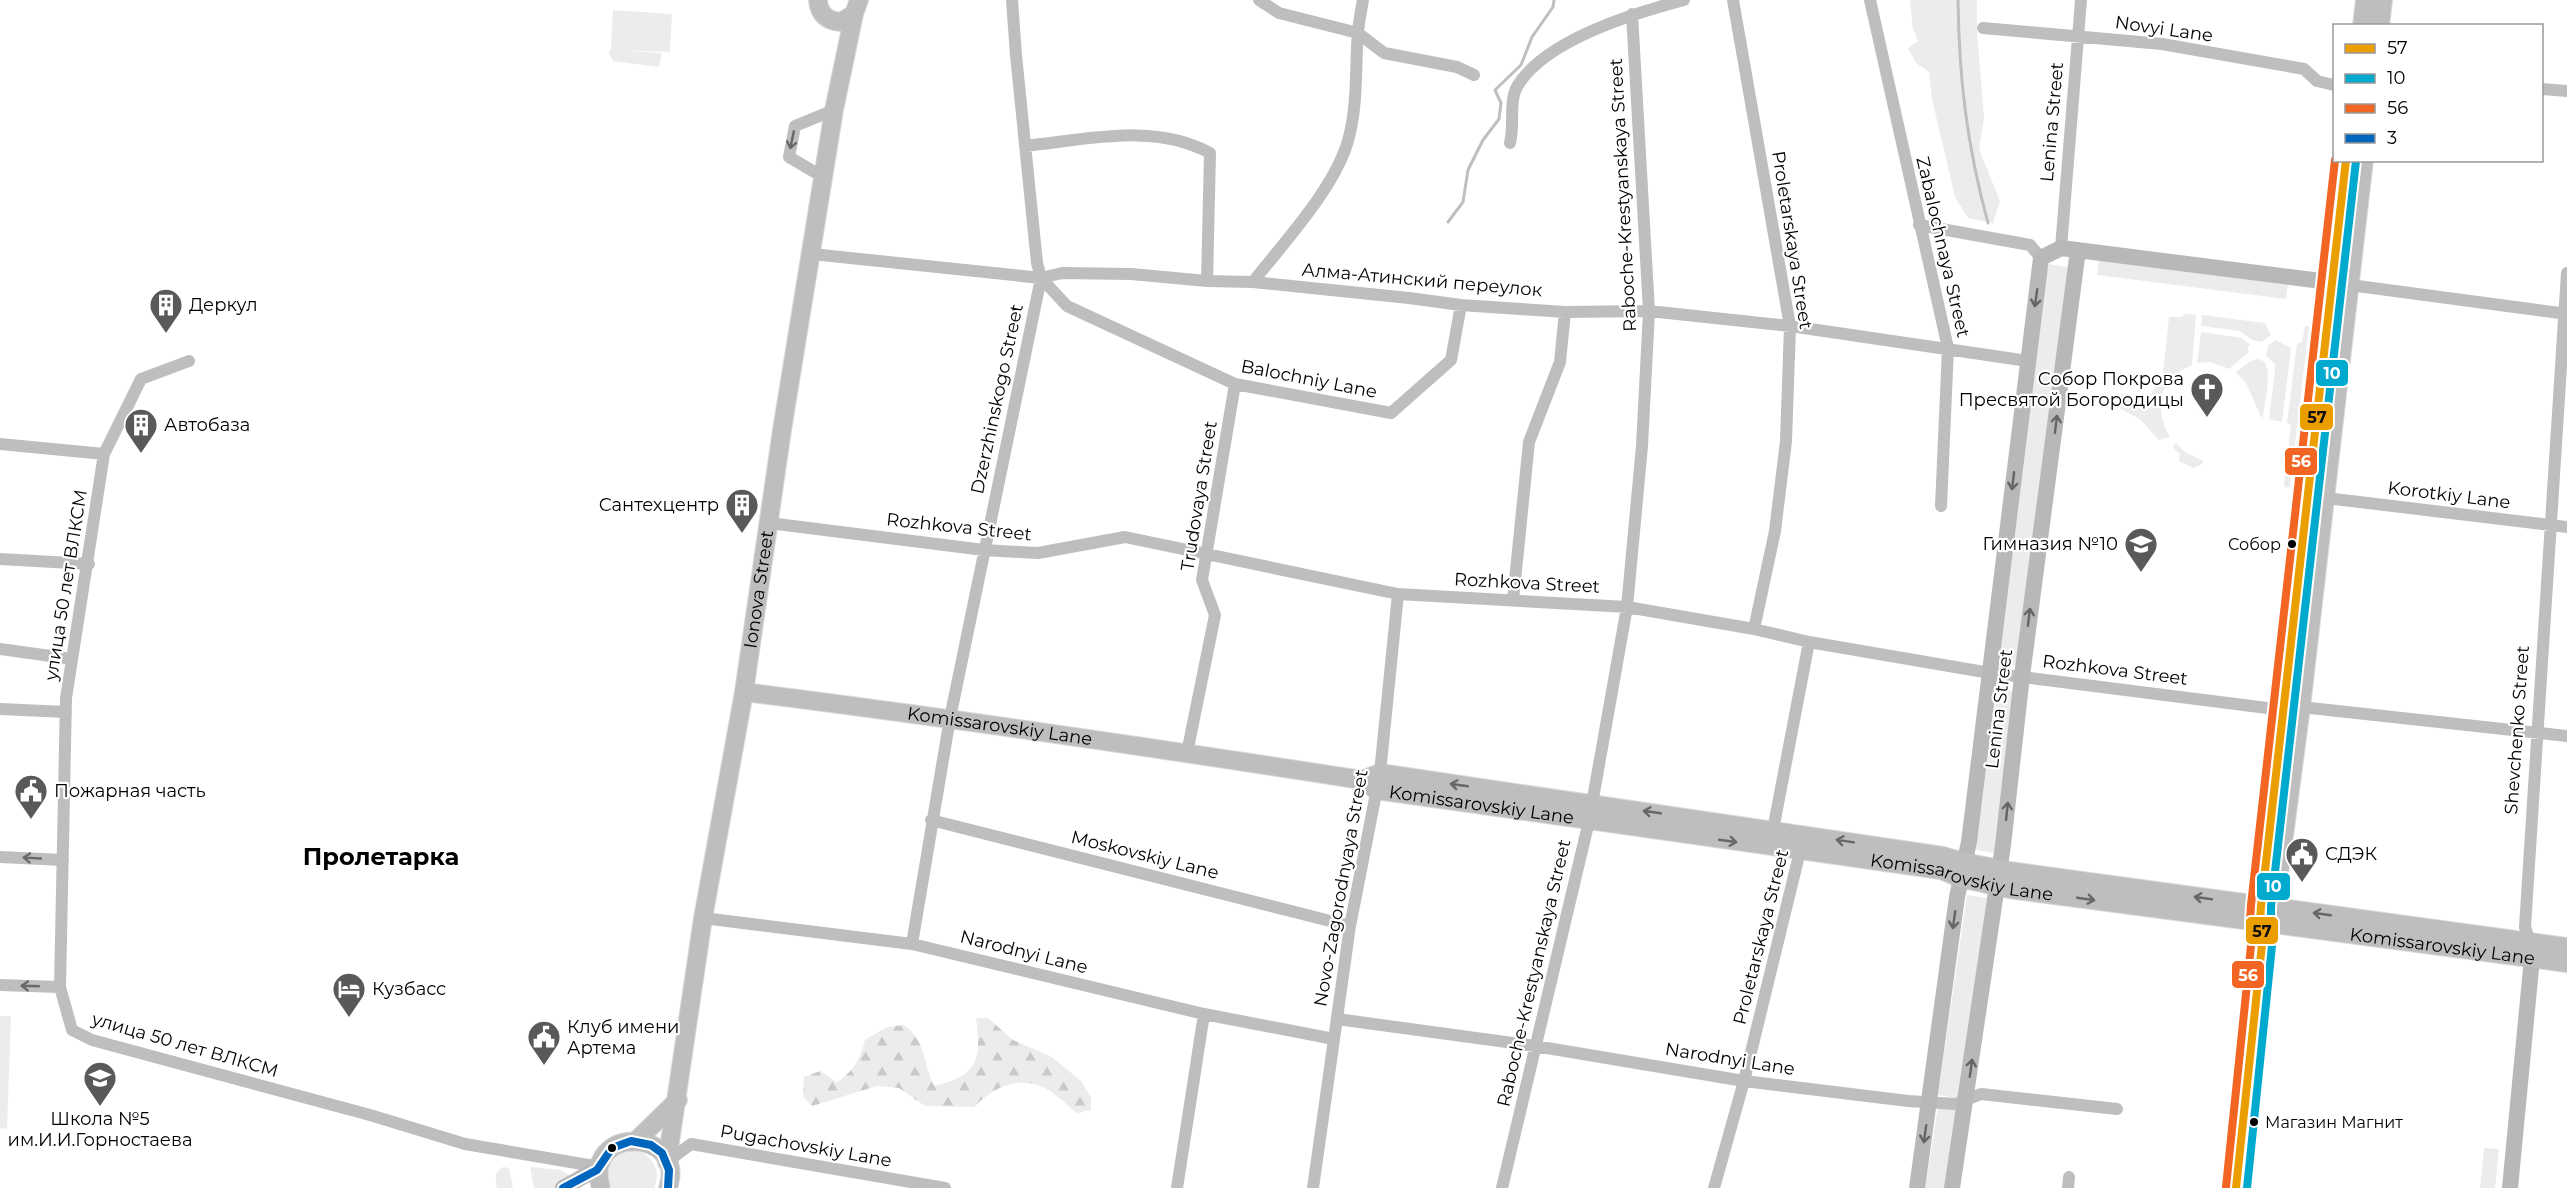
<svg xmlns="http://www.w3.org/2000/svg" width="2567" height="1188" font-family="Montserrat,sans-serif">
	<defs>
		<pattern id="forest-firs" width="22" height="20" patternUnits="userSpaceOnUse" patternTransform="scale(1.5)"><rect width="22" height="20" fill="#ececec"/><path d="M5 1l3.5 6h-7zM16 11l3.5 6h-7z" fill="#c9c9c9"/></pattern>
	</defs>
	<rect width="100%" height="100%" fill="#fff"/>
	<path fill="#ececec" d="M 1910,0 L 1977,0 L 1977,31 L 1984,118 L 1979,149 L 2000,201 L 1993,223 L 1968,218 L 1955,197 L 1932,99 L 1929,72 L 1916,63 L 1908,48 L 1918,41 L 1913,29 Z
		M 613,10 L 672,14 L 670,52 L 620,50 L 662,53 L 659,67 L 613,61 L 609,53 L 611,49 Z
		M 2099,259 L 2288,283 L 2286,299 L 2097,275 Z
		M 2048,264 L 2069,267 L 2020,666 L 1999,663 Z
		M 2185,314 L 2196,315 L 2192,365 C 2159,378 2153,408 2170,437 L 2159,440 L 2140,419 L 2117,407 L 2118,394 L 2149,398 L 2163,373 L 2169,317 L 2182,317 Z
		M 2202,315 L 2265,323 L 2271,335 L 2262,342 L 2252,340 L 2240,331 L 2201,326 Z
		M 2305,326 L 2309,326 L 2290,486 L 2285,488 L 2284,485 L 2291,424 L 2287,423 L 2297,344 L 2302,342 Z
		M 2201,332 L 2242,338 L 2250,345 L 2247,348 L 2249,352 L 2229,369 L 2210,362 L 2197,363 Z
		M 2276,340 L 2291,348 L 2282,422 L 2269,419 L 2275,370 L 2275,364 L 2266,355 L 2268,346 Z
		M 2258,359 L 2265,362 L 2268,371 L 2267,392 L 2262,419 L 2246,383 L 2236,372 L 2249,362 Z
		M 2176,443 L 2185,452 L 2203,461 L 2202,464 L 2193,468 L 2179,461 L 2180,454 L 2173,447 Z
		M 1997,689 L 2017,692 L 1995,853 L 1976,850 Z
		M 1967,895 L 1987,898 L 1958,1098 L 1938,1095 Z
		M 0,1016 L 11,1016 L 7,1129 L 0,1128 Z
		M 1938,1107 L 1956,1110 L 1944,1188 L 1925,1188 Z
		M 2484,1148 L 2499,1149 L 2495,1188 L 2480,1188 Z
		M 630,1149 C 650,1152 663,1168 654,1188 L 609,1188 L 607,1165 L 613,1157 Z
		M 503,1167 L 509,1168 L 513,1188 L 497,1188 C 495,1178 494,1173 503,1167 Z
		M 530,1167 L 561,1170 L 571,1176 L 556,1188 L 534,1188 Z"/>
	<path fill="url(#forest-firs)" d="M 976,1018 L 988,1018 L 1013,1040 L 1052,1057 L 1081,1081 L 1091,1097 L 1091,1110 L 1077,1113 C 1066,1104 1051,1089 1038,1085 C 1012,1078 992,1089 974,1107 L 925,1106 L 899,1088 L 877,1086 L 812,1106 L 803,1097 L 804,1077 L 820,1071 L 837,1082 C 854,1071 860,1059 865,1040 L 887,1027 L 904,1025 C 929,1043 921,1064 935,1086 C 980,1075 981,1058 976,1018 Z"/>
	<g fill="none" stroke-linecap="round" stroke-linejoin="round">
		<path stroke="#bfbfbf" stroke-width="3" d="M 1958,0 C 1959,79 1967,146 1988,223
			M 1448,222 L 1463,202 L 1468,170 L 1483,140 L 1499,119 L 1501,103 L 1495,90 L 1521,65 L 1532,37 L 1553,7 L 1554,0"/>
		<defs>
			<g id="primary">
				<path d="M 818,0 C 819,14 827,21 841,22 L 854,14 L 859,0"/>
				<path d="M 2362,26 L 2365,0"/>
				<path d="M 2380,26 L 2383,0"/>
				<path id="s1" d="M 744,692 C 951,718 1156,748 1362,780 L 1376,790 L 1941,870 L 1960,878 L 2009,889 L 2567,963"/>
				<path d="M 1362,780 L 1380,773 L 1943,856 L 1964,862 L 2010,871 L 2567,947"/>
				<path d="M 2273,919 L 2301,707 L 2364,160"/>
				<path d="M 637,1140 L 678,1100"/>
				<path id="s2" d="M 667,1162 L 703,918 L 744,692 L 782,430 L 834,110 L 854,14"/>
				<path d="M 601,1188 C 582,1124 688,1128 668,1188"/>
				<path d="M 2236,1188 L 2263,935 L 2260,922 L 2261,906 L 2346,160"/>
			</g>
		</defs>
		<use href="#primary" stroke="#dbdbdb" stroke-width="20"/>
		<path stroke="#bebebe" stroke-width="12" d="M 1259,0 L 1279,13 L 1358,33 L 1384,53 L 1457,67 L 1474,75
			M 1733,0 L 1790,326 L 1786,441 L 1775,531 L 1754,629
			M 1870,0 L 1948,348 L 1941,506
			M 1983,28 L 2162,44 L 2304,69 L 2317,81 L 2334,85
			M 2542,89 L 2567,91
			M 1510,143 C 1515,125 1508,101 1518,85 C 1547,39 1635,13 1684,0
			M 1025,146 C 1085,140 1154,122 1210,153 L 1207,281
			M 823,177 L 789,157 L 795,126 L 834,110
			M 1919,225 L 2030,245 L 2041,258
			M 2061,248 L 2081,0
			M 812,254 L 1041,278 L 1062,273 L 1131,274 L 1207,281 L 1253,282 L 1409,298 L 1461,305 L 1565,312 L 1649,311 L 1790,326 L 2028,361
			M 1041,278 L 1067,306 L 1235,384 L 1391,413 L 1451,360 L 1461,305
			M 1253,282 C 1284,242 1337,186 1349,137 C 1358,102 1355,67 1358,32 C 1359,21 1361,11 1363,0
			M 2350,285 L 2567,314
			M 189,361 L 141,379 L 104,454 L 66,698 L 60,987 L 72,1030 L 92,1040 L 370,1115 L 465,1144 L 600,1167
			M 0,444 L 104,454
			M 2326,498 L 2567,527
			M 769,523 L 984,550 L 1038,553 L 1125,537 L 1398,594 L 1627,607 L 1754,629 L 1809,642 L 1990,673 L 2283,710
			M 0,559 L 89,564
			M 1513,600 L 1529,442 L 1560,362 L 1565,312
			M 0,649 L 72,659
			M 2301,707 L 2567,736
			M 0,709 L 66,712
			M 1187,753 L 1215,615 L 1202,580 L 1235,384
			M 931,820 L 1350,926
			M 1773,830 L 1809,642
			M 0,857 L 63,860
			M 703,918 L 912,944 L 1204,1014 L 1334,1039
			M 2530,942 L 2525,927 L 2567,273
			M 912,944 L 950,718 L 1041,278 L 1037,263 L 1016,55 L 1012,0
			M 0,985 L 60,987
			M 1337,1019 L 1535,1046 L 1744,1081 L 1908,1101 L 1956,1104 L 1981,1094 L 2117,1109
			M 667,1162 L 691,1144 L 945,1188
			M 1177,1188 L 1204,1014
			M 1313,1188 L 1350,926 L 1380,773 L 1398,594
			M 1502,1188 L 1589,821 L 1627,607 L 1642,446 L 1649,311 L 1632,14
			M 1714,1188 L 1744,1081 L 1802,843
			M 2068,1188 L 2069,1177"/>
		<path stroke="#b8b8b8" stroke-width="16" d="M 563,1188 L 600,1167
			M 1917,1188 L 1957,897 L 1969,842 L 2041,258 L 2061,248 L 2345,284
			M 1952,1188 L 2003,845 L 2022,676 L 2078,250
			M 2510,1188 L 2532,958 L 2531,947"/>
		<use href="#primary" stroke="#bebebe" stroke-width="18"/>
		<defs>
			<path id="bus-1" d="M 2236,1188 L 2263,935 L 2260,922 L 2261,906 L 2346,160"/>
			<path id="bus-2" d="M 2247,1188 L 2273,936 L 2271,921 L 2271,907 L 2356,161"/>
			<path id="bus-3" d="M 2226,1187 L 2252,936 L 2250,922 L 2251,905 L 2335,160"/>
			<path id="bus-4" d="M 563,1188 L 597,1170 L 612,1148 L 631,1141 L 651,1145 L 662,1153 L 669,1170 L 668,1188"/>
		</defs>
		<use href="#bus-1" stroke="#fff" stroke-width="12"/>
		<use href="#bus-2" stroke="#fff" stroke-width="12"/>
		<use href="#bus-3" stroke="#fff" stroke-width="12"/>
		<use href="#bus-4" stroke="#fff" stroke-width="12"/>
		<use href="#bus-1" stroke="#eb9e00" stroke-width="8"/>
		<use href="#bus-2" stroke="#00a9ce" stroke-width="8"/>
		<use href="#bus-3" stroke="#f26522" stroke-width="8"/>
		<use href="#bus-4" stroke="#0065bd" stroke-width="8"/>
	</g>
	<defs><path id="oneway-shaft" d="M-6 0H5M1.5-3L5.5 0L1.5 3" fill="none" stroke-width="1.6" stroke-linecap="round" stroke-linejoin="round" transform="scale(1.5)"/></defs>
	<g stroke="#686868">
		<use href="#oneway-shaft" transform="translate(792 140) rotate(102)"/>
		<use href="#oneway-shaft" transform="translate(1459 785) rotate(-172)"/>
		<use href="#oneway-shaft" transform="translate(1652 812) rotate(-172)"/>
		<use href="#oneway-shaft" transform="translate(1728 841) rotate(8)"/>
		<use href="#oneway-shaft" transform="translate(1845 841) rotate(-171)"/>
		<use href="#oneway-shaft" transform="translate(32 858) rotate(-177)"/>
		<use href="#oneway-shaft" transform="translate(2203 898) rotate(-172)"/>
		<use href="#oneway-shaft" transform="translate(2086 899) rotate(8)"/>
		<use href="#oneway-shaft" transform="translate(2322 914) rotate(-172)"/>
		<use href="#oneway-shaft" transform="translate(30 986) rotate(-178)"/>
	</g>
	<g stroke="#656565">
		<use href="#oneway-shaft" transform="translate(2036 298) rotate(98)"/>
		<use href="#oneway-shaft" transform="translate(2056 424) rotate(-83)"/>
		<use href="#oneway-shaft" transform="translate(2013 481) rotate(97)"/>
		<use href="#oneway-shaft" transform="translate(2029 617) rotate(-83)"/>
		<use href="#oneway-shaft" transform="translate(2007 811) rotate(-84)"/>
		<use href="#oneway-shaft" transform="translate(1954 920) rotate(98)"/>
		<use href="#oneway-shaft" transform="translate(1971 1068) rotate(-82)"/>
		<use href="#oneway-shaft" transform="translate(1925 1134) rotate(98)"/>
	</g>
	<defs>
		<symbol id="building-pin" viewBox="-11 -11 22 30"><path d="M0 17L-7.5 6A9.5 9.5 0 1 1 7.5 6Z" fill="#595959" stroke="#fff"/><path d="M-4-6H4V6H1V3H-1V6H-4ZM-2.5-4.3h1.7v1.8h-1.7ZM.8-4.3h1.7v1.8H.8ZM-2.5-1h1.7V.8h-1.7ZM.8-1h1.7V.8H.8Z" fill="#fff"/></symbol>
		<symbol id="church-pin" viewBox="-11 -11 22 30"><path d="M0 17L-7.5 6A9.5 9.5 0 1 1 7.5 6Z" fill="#595959" stroke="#fff"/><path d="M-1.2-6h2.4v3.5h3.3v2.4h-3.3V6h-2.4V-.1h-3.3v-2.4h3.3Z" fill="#fff"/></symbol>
		<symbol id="school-pin" viewBox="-11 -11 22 30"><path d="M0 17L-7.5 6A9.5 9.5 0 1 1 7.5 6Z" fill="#595959" stroke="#fff"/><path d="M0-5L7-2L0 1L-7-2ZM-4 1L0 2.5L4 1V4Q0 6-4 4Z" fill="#fff"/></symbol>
		<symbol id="civic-pin" viewBox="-11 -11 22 30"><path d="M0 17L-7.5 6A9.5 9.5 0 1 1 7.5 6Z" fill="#595959" stroke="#fff"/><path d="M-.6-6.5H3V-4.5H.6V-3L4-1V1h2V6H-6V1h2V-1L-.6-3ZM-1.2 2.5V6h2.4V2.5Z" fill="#fff"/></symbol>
		<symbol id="hotel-pin" viewBox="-11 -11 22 30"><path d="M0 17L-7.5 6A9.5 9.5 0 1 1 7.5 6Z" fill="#595959" stroke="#fff"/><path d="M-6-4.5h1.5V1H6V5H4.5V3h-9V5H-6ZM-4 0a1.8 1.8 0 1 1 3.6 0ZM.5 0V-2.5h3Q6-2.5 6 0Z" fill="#fff"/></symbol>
	</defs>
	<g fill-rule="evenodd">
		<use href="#building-pin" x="147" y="286" width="38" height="52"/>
		<use href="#church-pin" x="2188" y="370" width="38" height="52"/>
		<use href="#building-pin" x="122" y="406" width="38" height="52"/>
		<use href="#building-pin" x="723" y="486" width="38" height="52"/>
		<use href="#school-pin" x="2122" y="525" width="38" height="52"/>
		<use href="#civic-pin" x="12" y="772" width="38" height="52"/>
		<use href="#civic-pin" x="2283" y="835" width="38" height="52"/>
		<use href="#hotel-pin" x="330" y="970" width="38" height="52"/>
		<use href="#civic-pin" x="525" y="1018" width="38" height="52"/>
		<use href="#school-pin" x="81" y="1059" width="38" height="52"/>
	</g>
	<g fill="#000" stroke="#fff" stroke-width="2">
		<circle cx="2292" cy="544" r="5"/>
		<circle cx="2254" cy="1122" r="5"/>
		<circle cx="612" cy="1148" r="5"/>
	</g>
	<g text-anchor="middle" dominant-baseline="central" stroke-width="4.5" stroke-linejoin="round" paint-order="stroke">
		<g font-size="16" fill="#000" stroke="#fff" text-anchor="end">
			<text x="2281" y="544">Собор</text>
			<text x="2265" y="1122" text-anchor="start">Магазин Магнит</text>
		</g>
		<g font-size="18" fill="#000" stroke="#fff">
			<text transform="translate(2164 29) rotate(8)">Novyi Lane</text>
			<text transform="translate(2052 122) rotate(-85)">Lenina Street</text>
			<text transform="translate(1623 195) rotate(-93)">Raboche-Krestyanskaya Street</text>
			<text transform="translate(1792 240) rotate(81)">Proletarskaya Street</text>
			<text transform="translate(1943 247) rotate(77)">Zabalochnaya Street</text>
			<text transform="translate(1422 280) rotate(5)">Алма-Атинский переулок</text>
			<text transform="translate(1309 379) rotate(11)">Balochniy Lane</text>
			<text transform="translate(997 399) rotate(-78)">Dzerzhinskogo Street</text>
			<text transform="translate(2449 495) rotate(7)">Korotkiy Lane</text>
			<text transform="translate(1199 496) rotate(-81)">Trudovaya Street</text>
			<text transform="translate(959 527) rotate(6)">Rozhkova Street</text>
			<text transform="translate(1527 583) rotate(3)">Rozhkova Street</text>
			<text transform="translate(66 585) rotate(-81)">улица 50 лет ВЛКСМ</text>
			<text stroke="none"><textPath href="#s2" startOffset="580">Ionova Street</textPath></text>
			<text transform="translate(2115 670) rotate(7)">Rozhkova Street</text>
			<text transform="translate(1999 709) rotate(-83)">Lenina Street</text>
			<text stroke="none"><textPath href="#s1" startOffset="258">Komissarovskiy Lane</textPath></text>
			<text transform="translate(2517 730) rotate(-86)">Shevchenko Street</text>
			<text stroke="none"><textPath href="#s1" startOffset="748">Komissarovskiy Lane</textPath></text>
			<text transform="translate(1145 855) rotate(14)">Moskovskiy Lane</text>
			<text stroke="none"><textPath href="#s1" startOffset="1234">Komissarovskiy Lane</textPath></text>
			<text transform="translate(1341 888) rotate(-80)">Novo-Zagorodnyaya Street</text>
			<text transform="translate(1761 937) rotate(-76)">Proletarskaya Street</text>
			<text stroke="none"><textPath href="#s1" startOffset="1720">Komissarovskiy Lane</textPath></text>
			<text transform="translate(1024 952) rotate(14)">Narodnyi Lane</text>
			<text transform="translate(1534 973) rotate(-77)">Raboche-Krestyanskaya Street</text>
			<text transform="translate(185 1045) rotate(16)">улица 50 лет ВЛКСМ</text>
			<text transform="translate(1730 1059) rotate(9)">Narodnyi Lane</text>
			<text transform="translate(806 1146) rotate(10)">Pugachovskiy Lane</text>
		</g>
		<g font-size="18" fill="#000" stroke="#fff" text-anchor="start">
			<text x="189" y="305">Деркул</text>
			<text x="2184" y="379" text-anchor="end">Собор Покрова<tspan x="2184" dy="21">Пресвятой Богородицы</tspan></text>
			<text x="164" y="425">Автобаза</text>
			<text x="719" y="505" text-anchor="end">Сантехцентр</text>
			<text x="2118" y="544" text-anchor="end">Гимназия №10</text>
			<text x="54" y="791">Пожарная часть</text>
			<text x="2325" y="854">СДЭК</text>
			<text x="372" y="989">Кузбасс</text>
			<text x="567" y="1027">Клуб имени<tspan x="567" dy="21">Артема</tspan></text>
			<text x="100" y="1119" text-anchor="middle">Школа №5<tspan x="100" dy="21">им.И.И.Горностаева</tspan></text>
		</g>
		<g font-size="24" font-weight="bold" fill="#000" stroke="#fff">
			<text x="381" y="856">Пролетарка</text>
		</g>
	</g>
	<g stroke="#fff" stroke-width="2">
		<rect x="2315" y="359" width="34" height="28" rx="6" fill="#00a9ce"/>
		<rect x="2299" y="403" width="35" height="28" rx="6" fill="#eb9e00"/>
		<rect x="2284" y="447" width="34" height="29" rx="6" fill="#f26522"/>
		<rect x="2256" y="872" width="35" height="29" rx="6" fill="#00a9ce"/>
		<rect x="2245" y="916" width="34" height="29" rx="6" fill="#eb9e00"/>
		<rect x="2231" y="960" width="34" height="29" rx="6" fill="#f26522"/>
	</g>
	<g font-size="16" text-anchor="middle" font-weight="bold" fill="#fff">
		<text x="2332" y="379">10</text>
		<text x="2301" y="467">56</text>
		<text x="2273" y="892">10</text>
		<text x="2248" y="981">56</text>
	</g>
	<g font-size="16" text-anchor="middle" font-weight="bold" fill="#111">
		<text x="2317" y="423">57</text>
		<text x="2262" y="937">57</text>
	</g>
	<rect x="2333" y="24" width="210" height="138" fill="#ffffff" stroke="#999999" stroke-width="1.5"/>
	<rect x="2345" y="44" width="30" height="9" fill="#eb9e00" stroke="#999999" stroke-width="1.5"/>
	<text x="2387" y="54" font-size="18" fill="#000000">57</text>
	<rect x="2345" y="74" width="30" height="9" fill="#00a9ce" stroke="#999999" stroke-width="1.5"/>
	<text x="2387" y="84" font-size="18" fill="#000000">10</text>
	<rect x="2345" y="104" width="30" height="9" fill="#f26522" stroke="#999999" stroke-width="1.5"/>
	<text x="2387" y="114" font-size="18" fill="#000000">56</text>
	<rect x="2345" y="134" width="30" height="9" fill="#0065bd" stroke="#999999" stroke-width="1.5"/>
	<text x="2387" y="144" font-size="18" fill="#000000">3</text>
</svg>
